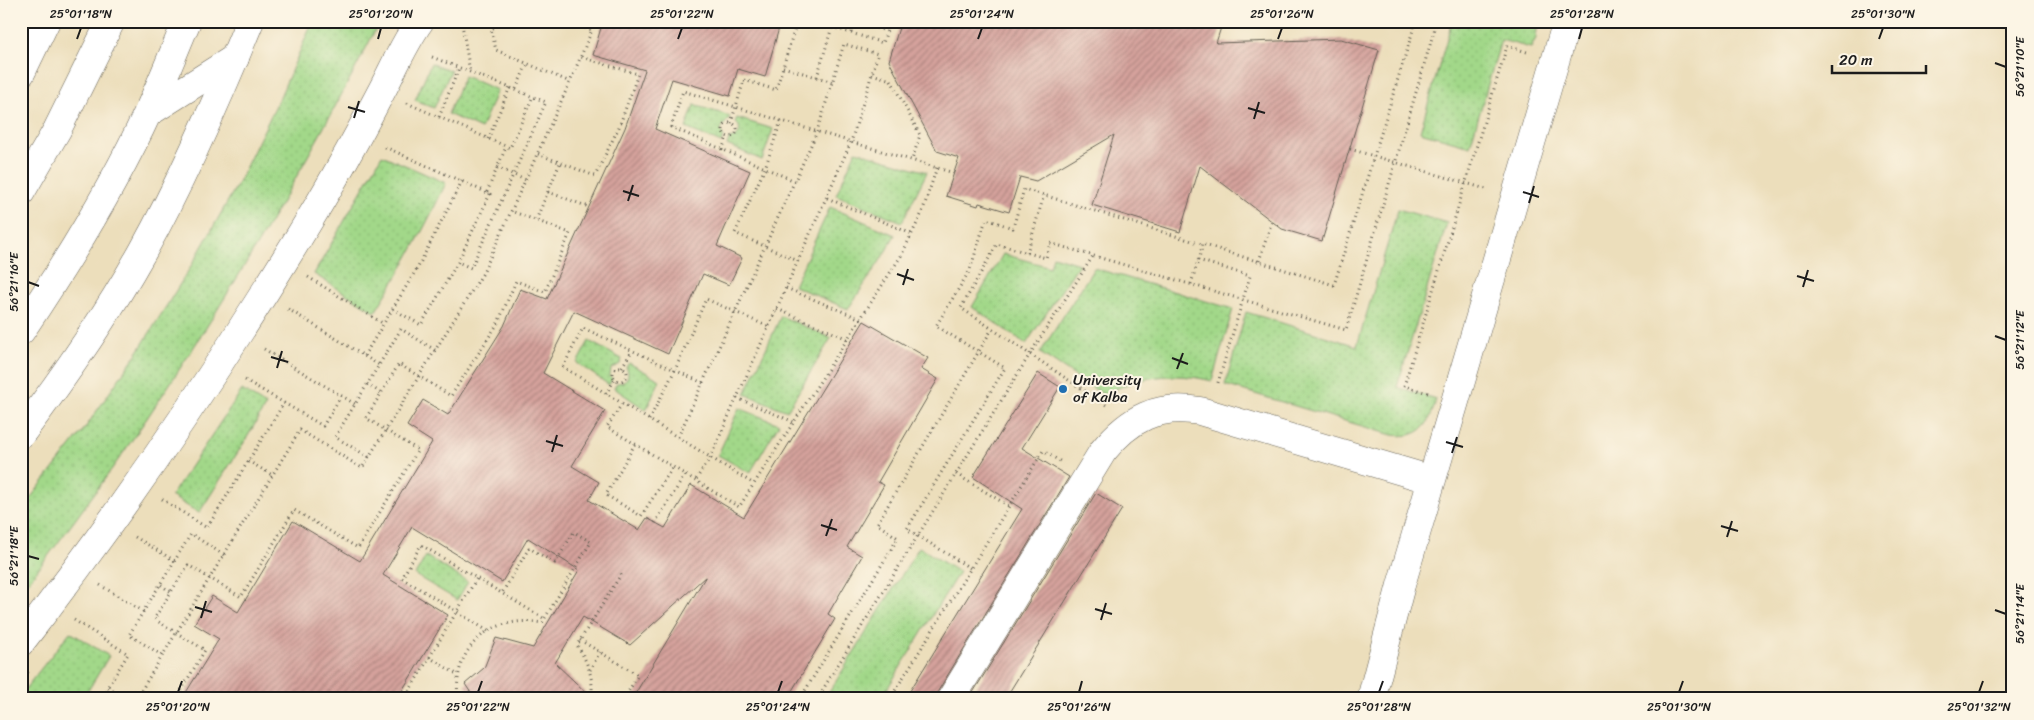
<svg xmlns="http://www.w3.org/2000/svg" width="2034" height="720" font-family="Sriracha,sans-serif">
	<defs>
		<pattern id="grass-dots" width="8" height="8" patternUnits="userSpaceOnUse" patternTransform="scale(1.25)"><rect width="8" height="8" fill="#a2d889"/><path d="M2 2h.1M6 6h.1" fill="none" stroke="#8bb976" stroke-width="1.8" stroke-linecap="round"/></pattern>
		<pattern id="building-hatch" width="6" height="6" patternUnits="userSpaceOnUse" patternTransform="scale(1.25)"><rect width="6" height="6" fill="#d5a29c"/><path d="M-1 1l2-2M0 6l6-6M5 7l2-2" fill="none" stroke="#ac837e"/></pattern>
	</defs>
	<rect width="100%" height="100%" fill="#fcf5e5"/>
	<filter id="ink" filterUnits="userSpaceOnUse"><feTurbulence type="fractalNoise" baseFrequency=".02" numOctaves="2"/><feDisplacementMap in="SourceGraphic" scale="10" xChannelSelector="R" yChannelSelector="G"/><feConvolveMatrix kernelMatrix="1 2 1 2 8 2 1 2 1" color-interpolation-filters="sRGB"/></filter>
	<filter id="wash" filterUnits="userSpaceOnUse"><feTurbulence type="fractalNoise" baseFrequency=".0096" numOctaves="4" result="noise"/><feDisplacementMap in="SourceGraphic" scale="20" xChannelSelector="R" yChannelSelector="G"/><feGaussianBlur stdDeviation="1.12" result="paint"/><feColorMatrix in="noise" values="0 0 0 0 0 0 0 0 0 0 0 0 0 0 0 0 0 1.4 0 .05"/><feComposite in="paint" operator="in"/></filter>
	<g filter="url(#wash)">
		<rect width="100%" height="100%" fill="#ecdebb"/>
		<path fill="url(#grass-dots)" stroke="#5f7a52" d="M 313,21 L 380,21 C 278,221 160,414 21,591 L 21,510 L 85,428 L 139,350 L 190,268 L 237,185 L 279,99 Z
			M 1452,21 L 1538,21 L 1536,38 L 1531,48 L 1501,40 L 1470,146 L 1420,132 Z
			M 431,63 L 451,71 L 434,108 L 415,100 Z
			M 464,76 L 497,90 L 481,129 L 448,114 Z
			M 694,105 L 730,116 C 728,124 716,126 724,137 L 721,143 L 686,128 Z
			M 737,118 L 773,129 L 762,160 L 727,145 L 729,139 C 737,138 741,134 739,126 L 735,122 Z
			M 856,151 L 927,172 L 902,222 L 836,195 Z
			M 382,155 L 446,183 C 425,228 402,270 375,312 L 314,274 Z
			M 830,207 L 895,235 L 880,261 L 848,309 L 794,286 Z
			M 1398,209 L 1447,223 L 1397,387 L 1436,399 C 1430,425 1421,439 1392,435 L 1225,385 L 1246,312 L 1357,346 Z
			M 1003,254 L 1050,267 L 1053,256 L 1079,264 L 1026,344 L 972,307 Z
			M 1094,268 L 1233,309 L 1212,381 C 1173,371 1139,376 1104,395 L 1040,353 Z
			M 781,316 L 831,338 L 787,411 L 745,394 Z
			M 589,341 L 622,359 L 620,364 L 611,369 L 610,376 L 612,379 L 609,385 L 577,363 Z
			M 629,363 L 660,380 L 646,410 L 614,388 L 617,383 C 626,383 631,375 626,367 Z
			M 242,390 L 266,405 L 245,441 L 199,513 L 171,496 Z
			M 739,408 L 779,424 L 750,473 L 718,455 Z
			M 919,547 L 959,572 L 881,699 L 825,699 Z
			M 426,556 L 468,582 L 457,600 L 415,575 Z
			M 70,632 L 109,656 L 83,699 L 21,699 L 21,694 Z"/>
		<g id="blocks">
			<path fill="url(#building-hatch)" d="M 603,21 L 781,21 L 765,77 L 738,69 L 730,96 L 672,79 L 655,129 L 750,171 L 717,246 L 742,258 L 729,285 L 703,274 L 668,354 L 574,311 L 543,373 L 605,411 L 572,466 L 599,482 L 589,500 L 639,530 L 647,518 L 665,528 L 691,485 L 744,517 L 864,321 L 928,358 L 921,369 L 938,379 L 878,482 L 884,485 L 847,547 L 862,556 L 828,614 L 835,619 L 787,699 L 632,699 L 706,576 L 630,645 L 583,617 L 555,663 L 593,699 L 475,699 L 465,684 L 484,668 L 496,638 L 533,648 L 579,570 L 528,538 L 502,582 L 412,527 L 383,575 L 448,615 L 397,699 L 182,699 L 219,639 L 194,624 L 212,596 L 238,612 L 293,521 L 360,561 L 432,442 L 407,426 L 423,400 L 448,415 L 504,326 L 520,289 L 547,299 L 625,128 L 645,70 L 593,55 Z
				M 901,21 L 1223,21 L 1216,43 L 1341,39 L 1379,50 L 1322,241 L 1282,229 L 1200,166 L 1180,232 L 1092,205 L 1114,135 L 1036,181 L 1020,177 L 1009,212 L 979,203 L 978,206 L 946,196 L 959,158 L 937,151 L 889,61 Z
				M 1038,373 L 1060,387 L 1022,448 L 1069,477 L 938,691 L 935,699 L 905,699 L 1022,509 L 973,477 Z
				M 1096,493 L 1122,509 L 1005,699 L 969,699 Z"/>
		</g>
	</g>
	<g filter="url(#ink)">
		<use href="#blocks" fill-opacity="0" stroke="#656054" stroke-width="1"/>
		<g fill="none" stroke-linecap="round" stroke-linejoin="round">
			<defs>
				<path id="minor" d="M 21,73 L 46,21
					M 21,434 C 65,376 107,315 143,251 C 184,177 218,99 250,21
					M 21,642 C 127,506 221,366 310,219 C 335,178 358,136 380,94 C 393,70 404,43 420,21
					M 951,699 L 1103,451 C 1130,418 1157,404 1200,411 L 1432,480
					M 1371,699 L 1401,585 L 1567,21"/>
				<path id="highway" d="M 148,113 L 235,58
					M 21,192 L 57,130 L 111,21
					M 21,331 C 68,261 113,188 148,112 C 162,82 174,51 187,21"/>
			</defs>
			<use href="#minor" stroke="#656054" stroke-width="29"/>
			<use href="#highway" stroke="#656054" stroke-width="29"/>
			<path stroke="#656054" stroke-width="3" stroke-dasharray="1 4" stroke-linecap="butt" d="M 507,21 L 491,29 L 496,50 L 570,82
				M 813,21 L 883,43 L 888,27
				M 462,24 L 470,72
				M 449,25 L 478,21
				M 851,33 L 855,21 L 886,31
				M 432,57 L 546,102 L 471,268 L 458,262
				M 783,67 L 833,82
				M 872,74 L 891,80 L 920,135 L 912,160
				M 817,77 L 832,27
				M 516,89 L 527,64
				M 407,103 L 510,148 L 533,96
				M 439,117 L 459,68
				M 781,121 L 765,168 L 735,233 L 798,261
				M723 130a7 7 0 1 1 14 0a7 7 0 1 1-14 0Z
				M 731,123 L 744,80 L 776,90 L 797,21
				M 488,139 L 510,87
				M 385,147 L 490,194 L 458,262 L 421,325 L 393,309
				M 1350,149 L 1486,189
				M 722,150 L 727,137
				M 538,154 L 595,176 L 619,127 L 638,74 L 581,57
				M 497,167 L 525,180
				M 795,181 L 671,127 L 683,91 L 954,173
				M 487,192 L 506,147
				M 548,192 L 589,207
				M 827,198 L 912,234
				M 536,220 L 560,163
				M 1027,253 L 1044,195
				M 1198,260 L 1250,276 L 1217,386
				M 1259,261 L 1272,221
				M 308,277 L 384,324
				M 1191,284 L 1203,244
				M 786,288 L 861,319
				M 288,309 L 379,365
				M 777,309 L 848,339
				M 264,349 L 355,404
				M 364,356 L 418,267 L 462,181
				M613 374a7 7 0 1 1 14 0a7 7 0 1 1-14 0Z
				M 622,367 L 632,351
				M 245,380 L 323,426 L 341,396
				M 703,383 L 583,328 L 563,367 L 754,484
				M 367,384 L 381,393
				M 1428,393 L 1404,386 L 1507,46 L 1527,52
				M 606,394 L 615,379
				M 737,398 L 794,422
				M 622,404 L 607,427 L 739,507 L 901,256 L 922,213 L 937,167
				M 1106,405 L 961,308 L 997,244 L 1046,258 L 1050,243 L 1346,330 L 1437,21
				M 649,420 L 675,370 L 706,299 L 769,327
				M 678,437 L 817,132 L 844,44 L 878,54 L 851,142 L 710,458 L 695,481
				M 635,444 L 606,495 L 641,516 L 673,467
				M 369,457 L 335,437 L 401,329 L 435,350
				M 248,461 L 272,475
				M 956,474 L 1009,506
				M 162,499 L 207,528 L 284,403
				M 655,523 L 685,475
				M 135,537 L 175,561
				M 970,568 L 907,529 L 1005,368 L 936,326 L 970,270 L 986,219 L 1013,228 L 1024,189 L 1334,285 L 1414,27 L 1396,21
				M 100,585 L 144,612
				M 161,585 L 171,592
				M 74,620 L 128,654 L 100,699
				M 488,631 L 402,578 L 421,545 L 545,619
				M 580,640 L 638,675 L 624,699
				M 162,655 L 129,635 L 191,534 L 224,555
				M 429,657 L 458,675
				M 590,670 L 600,652
				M 21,680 L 29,671
				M 108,687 L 128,699
				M 136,699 L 300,430 L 362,468 L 483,273 L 570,82 L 592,30 L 562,21
				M 176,699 L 205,650 L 154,619 L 188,565 L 241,597 L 294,510 L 358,548 L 418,450 L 366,418 L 399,364 L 451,396 L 498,323 L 516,281 L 545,292 L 570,233 L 511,211
				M 407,699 L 405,698 L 477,578
				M 458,699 C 452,646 492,614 542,623 L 591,542 L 574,532 L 555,563 L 529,548 L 502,593
				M 591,699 C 595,679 587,661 577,645 L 622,573
				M 800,699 L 898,538 L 877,524 L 992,329
				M 817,699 L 1030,354 L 1093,256
				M 890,699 L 1043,451 L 1063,463"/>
			<use href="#minor" stroke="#fff" stroke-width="28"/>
			<use href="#highway" stroke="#fff" stroke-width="28"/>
		</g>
	</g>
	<path fill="none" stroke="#1c1c1c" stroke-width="2" d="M 77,39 L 81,28M 378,39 L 381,28M 678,39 L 682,28M 978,39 L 982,28M 1278,39 L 1282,28M 1579,39 L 1582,28M 1879,39 L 1883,28M 1995,63 L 2006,67M 348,107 L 365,112M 1248,108 L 1265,113M 354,118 L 359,101M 1254,119 L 1259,102M 623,191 L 639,196M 1523,192 L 1539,197M 628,201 L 633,185M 1529,203 L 1534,186M 897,274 L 914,280M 1797,276 L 1814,281M 28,282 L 39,286M 903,285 L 908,269M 1803,287 L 1808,270M 1995,336 L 2006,340M 271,357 L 288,362M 1172,358 L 1188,364M 277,368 L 282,351M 1177,369 L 1183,353M 546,441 L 563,446M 1446,442 L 1463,447M 552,452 L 557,435M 1452,453 L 1457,437M 821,525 L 837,530M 1721,526 L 1738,531M 826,536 L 832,519M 1727,537 L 1732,521M 28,556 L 39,559M 195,607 L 212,612M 1095,609 L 1112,614M 1995,610 L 2006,614M 201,618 L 206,601M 1101,620 L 1106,603M 178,692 L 182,681M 478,692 L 482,681M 778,692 L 782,681M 1079,692 L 1082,681M 1379,692 L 1383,681M 1679,692 L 1683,681M 1979,692 L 1983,681"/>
	<circle fill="#1f6fb2" stroke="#fcf5e5" stroke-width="2" cx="1063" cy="389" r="5"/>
	<g text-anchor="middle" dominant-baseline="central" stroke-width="4" stroke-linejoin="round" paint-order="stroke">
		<g font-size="15" fill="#1c1c1c" stroke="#fcf5e5" text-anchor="start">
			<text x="1073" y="380">University<tspan x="1073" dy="17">of Kalba</tspan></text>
		</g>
	</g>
	<rect width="2034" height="720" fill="none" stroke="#fcf5e5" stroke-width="55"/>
	<path d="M1832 65v8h94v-8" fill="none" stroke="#1c1c1c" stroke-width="2.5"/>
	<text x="1839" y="65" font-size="15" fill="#1c1c1c" stroke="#fcf5e5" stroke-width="4" paint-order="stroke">20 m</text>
	<rect x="28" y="28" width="1978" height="664" fill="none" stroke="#1c1c1c" stroke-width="2"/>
	<g font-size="12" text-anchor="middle" fill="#1c1c1c">
		<text x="81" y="18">25°01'18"N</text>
		<text x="381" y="18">25°01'20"N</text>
		<text x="682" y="18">25°01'22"N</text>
		<text x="982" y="18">25°01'24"N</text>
		<text x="1282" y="18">25°01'26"N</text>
		<text x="1582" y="18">25°01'28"N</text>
		<text x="1883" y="18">25°01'30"N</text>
		<text transform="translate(2020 67) rotate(-90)" y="4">56°21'10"E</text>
		<text transform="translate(14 282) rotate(-90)" y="4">56°21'16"E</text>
		<text transform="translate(2020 340) rotate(-90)" y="4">56°21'12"E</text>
		<text transform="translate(14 556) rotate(-90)" y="4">56°21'18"E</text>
		<text transform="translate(2020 614) rotate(-90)" y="4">56°21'14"E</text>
		<text x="178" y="711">25°01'20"N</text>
		<text x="478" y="711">25°01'22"N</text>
		<text x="778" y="711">25°01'24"N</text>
		<text x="1079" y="711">25°01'26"N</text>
		<text x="1379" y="711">25°01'28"N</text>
		<text x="1679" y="711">25°01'30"N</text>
		<text x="1979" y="711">25°01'32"N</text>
	</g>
</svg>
